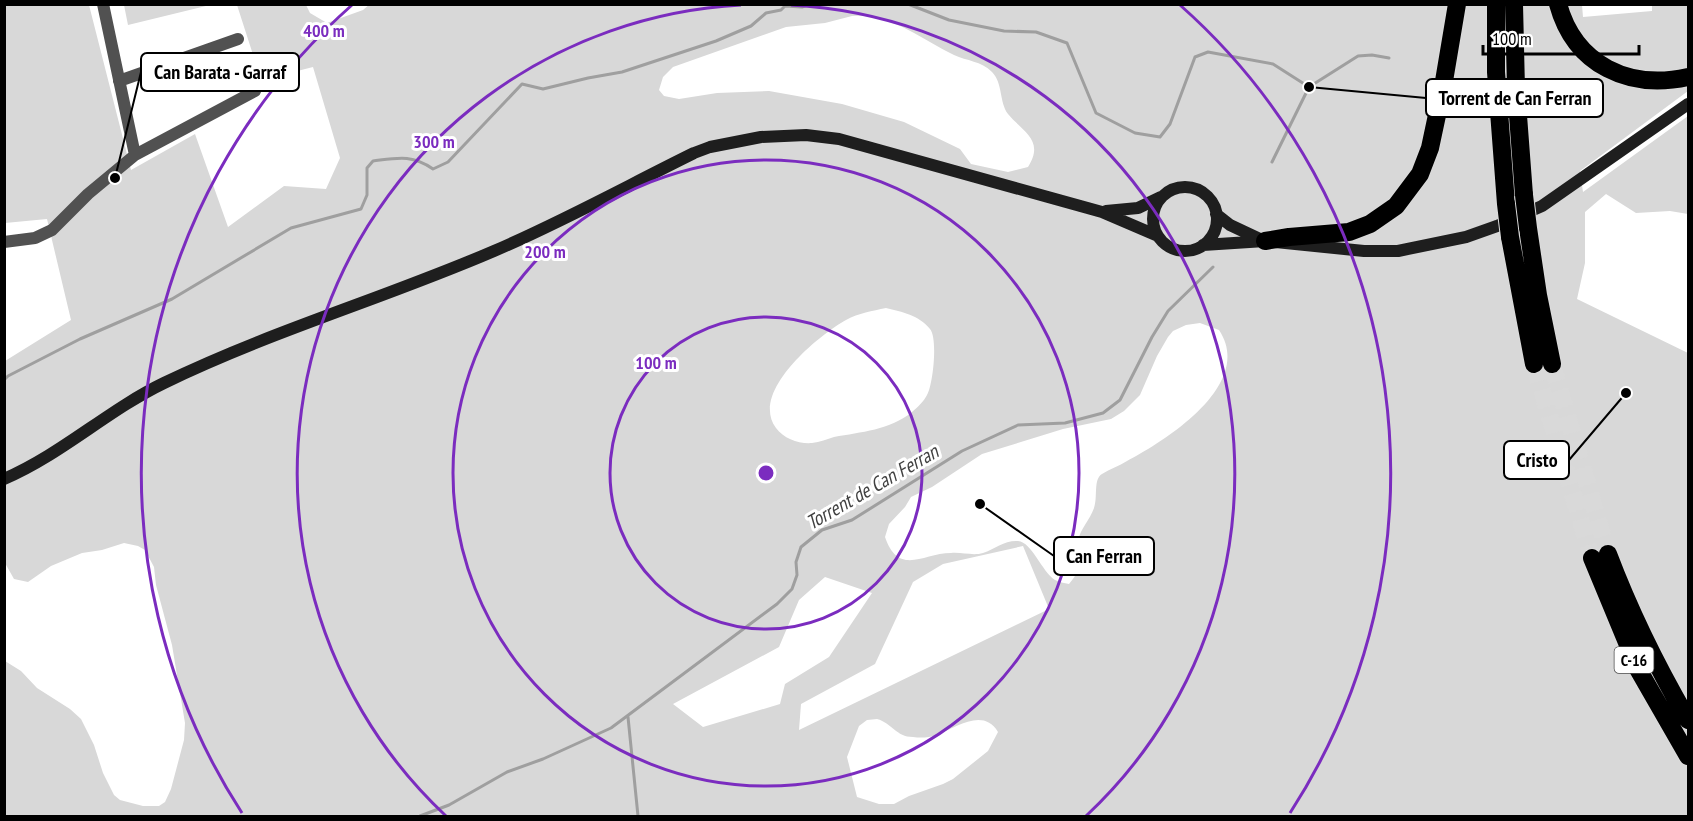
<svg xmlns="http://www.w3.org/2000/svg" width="1693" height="821" font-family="'PT Sans Narrow',sans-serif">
	<rect width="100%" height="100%" fill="#fff"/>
	<path fill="#d8d8d8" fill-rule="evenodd" d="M 370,4 L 1553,5 L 1601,70 L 1688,81 L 1688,91 L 1580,171 L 1583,192 L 1688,116 L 1688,214 L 1670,211 L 1636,213 L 1606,194 L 1585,212 L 1585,263 L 1577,299 L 1688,353 L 1688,816 L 5,816 L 5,661 L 21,671 L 37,688 L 70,709 L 81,719 L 94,745 L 103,773 L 114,795 L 120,800 L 143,806 L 159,806 L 165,802 L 171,789 L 184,740 L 185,723 L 172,645 L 156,585 L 154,567 L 145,550 L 138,546 L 124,543 L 102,550 L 82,553 L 51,566 L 28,582 L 14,579 L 5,563 L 5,361 L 71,320 L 47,219 L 5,223 L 5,5 L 89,5 L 131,170 L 195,134 L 228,227 L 284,186 L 326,189 L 340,158 L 313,67 L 266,79 L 256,64 L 237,5 L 306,5 L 310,13 L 327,23 L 363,10 ZM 852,16 C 891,13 921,39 954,55 C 967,61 981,61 992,72 C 1003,83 999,102 1008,114 C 1023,132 1045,140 1028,167 L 1008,172 L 971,164 L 960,149 L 904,122 L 842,104 L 769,91 L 717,93 L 679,99 L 664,96 L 659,90 L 663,77 L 673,67 L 786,27 L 825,23 ZM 886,308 C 902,312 919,315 930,329 C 938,338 933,385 927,395 C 924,401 917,408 912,412 C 890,430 861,432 834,437 C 827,439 820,442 812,443 C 799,444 784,439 776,428 C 749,392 819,335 846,320 C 859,313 872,311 886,308 ZM 1200,323 L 1219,330 C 1255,384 1167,440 1127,461 C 1119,466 1110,469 1102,474 C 1093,479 1098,498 1094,508 C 1090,520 1080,529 1078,541 C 1077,562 1085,565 1069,584 C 1064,583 1059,582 1055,580 C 1042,572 1032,542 1018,541 C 1005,540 995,549 983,553 C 973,556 962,552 951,553 C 923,553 899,577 885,537 L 889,524 L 905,507 L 911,497 L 932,487 L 982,454 L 1063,429 L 1111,419 L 1124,411 L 1140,395 L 1157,356 L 1168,337 L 1173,331 L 1186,325 ZM 1023,546 L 1049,609 L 799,730 L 801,704 L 875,664 L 913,582 L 943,564 ZM 825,577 L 872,593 L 829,657 L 785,684 L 780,704 L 703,727 L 673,704 L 779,647 L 799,600 ZM 877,719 C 892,723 896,737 913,737 C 920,738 929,738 936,735 C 956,728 983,707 998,732 L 988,751 L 953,779 L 943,784 L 909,796 L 894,804 L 879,804 L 857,797 L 847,757 L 859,726 L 867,720 Z
		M 124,5 L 124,4 L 210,5 L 128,25 Z
		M 1567,5 L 1582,5 L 1583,17 L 1652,11 L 1652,5 L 1688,5 L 1688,71 L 1655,75 L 1629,71 L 1596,54 L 1574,26 Z"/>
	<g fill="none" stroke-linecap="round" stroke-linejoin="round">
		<path stroke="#9f9f9f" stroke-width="3" d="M 908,4 L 949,20 L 1004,31 L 1036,32 L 1067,43 L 1096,113 L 1135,133 L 1160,137 L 1170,124 L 1195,57 L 1208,52 L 1273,64 L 1309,87 L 1358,56 L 1372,55 L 1389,58
			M 1272,162 L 1309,87
			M 4,380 L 8,376 L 80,339 L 172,299 L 291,228 L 361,209 L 367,195 L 367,168 L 373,161 C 397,158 412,154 433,169 L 448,162 L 522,84 L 543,89 L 588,78 L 622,72 L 716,41 L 751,26 L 766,13 L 781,10 L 785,6 L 802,7 L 810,4
			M 628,717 L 638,816
			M 420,816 L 449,805 L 507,772 L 543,759 L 611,728 L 777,604 L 792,589 L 797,575 L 796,562 L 801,547 L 822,530 L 852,520 L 962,451 L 1018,425 L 1065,423 L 1103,413 L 1120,400 L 1152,337 L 1168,311 L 1213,267"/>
		<path stroke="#d9d9d9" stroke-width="18" stroke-dasharray="18 9" stroke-linecap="butt" d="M 1534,364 L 1592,558
			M 1552,364 L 1608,554"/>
		<defs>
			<path id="highway" d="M 1496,4 L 1496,72 L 1506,204
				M 1514,4 L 1516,89 L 1524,195
				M 1558,4 C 1575,66 1630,90 1688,77
				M 1528,228 L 1538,295 L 1552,364
				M 1510,237 L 1534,364
				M 1265,241 L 1289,237 L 1349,232 L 1370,224 L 1396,206 L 1420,174 L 1430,148 L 1443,87 L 1457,4
				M 1608,554 C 1630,612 1657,667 1688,720
				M 1592,558 L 1638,669 L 1688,756"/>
		</defs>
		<use href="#highway" stroke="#dbdbdb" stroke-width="20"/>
		<path stroke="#515151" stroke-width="12" d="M 103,4 L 135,155
			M 119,81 L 238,39
			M 4,242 L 35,238 L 52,230 L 88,194 L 135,155 L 255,91"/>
		<path stroke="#1e1e1e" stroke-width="12" d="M1153 219a32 32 0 1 1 64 0a32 32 0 1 1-64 0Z
			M 1106,211 L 1138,208 L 1161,197
			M 1216,214 L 1230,225 L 1264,241
			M 1203,245 L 1265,241 L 1364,251 L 1398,251 L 1466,237 L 1497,226 L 1542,206 L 1688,104
			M 4,479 C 62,454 108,410 164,383 C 271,331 385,298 494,251 C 562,222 627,186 694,153 L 710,147 L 761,137 L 806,135 L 839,139 L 1102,212 L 1158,236"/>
		<use href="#highway" stroke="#000" stroke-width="18"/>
		<defs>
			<path id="highway-bridge" d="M 1524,195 L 1528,228
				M 1506,204 L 1510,237"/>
		</defs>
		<use href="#highway-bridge" stroke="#dbdbdb" stroke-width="20" stroke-linecap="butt"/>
		<use href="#highway-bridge" stroke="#000" stroke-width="18"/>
	</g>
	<g fill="none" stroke="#7b2cbf" stroke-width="3">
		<circle cx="766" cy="473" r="156"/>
		<circle cx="766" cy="473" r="313"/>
		<path d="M446 816A469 469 0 0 1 741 5M791 5A469 469 0 0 1 1086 816"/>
		<path d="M242 813A625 625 0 0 1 352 5M1180 5A625 625 0 0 1 1290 813"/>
	</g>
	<g text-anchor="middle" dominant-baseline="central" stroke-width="6" stroke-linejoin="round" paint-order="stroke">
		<rect fill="#fff" stroke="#4c4c4c" stroke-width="1.5" x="1614.5" y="647" width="39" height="26" rx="4.5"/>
		<g font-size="16" font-weight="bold" fill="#000">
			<text x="1634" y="660">C-16</text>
		</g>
		<g font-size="20" font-style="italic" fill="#404040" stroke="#fff">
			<text transform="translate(872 487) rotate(-30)">Torrent de Can Ferran</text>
		</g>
	</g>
	<circle cx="766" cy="473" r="9" fill="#7b2cbf" stroke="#fff" stroke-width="3"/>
	<g font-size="18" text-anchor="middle" font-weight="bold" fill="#7b2cbf" stroke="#fff" stroke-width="6" stroke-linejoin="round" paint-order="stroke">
		<text x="324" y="37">400 m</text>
		<text x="434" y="148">300 m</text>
		<text x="545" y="258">200 m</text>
		<text x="656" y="369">100 m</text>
	</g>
	<path fill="none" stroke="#000" stroke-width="2" d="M115 178L141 72M1309 87L1426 98M1626 393L1569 460M980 504L1054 556"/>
	<g fill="#000" stroke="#fff" stroke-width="2">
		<circle cx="115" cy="178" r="6"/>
		<circle cx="1309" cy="87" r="6"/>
		<circle cx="1626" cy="393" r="6"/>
		<circle cx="980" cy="504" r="6"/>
	</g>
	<g fill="#fff" stroke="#000" stroke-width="2">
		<rect x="141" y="53" width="158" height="38" rx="6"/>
		<rect x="1426" y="79" width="177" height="38" rx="6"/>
		<rect x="1504" y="441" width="65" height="38" rx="6"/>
		<rect x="1054" y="537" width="100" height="38" rx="6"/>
	</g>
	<g font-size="20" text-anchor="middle" font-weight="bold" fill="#000">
		<text x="220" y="79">Can Barata - Garraf</text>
		<text x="1515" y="105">Torrent de Can Ferran</text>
		<text x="1537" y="467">Cristo</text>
		<text x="1104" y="563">Can Ferran</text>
	</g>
	<rect width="1693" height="821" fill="none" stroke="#000000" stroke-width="12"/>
	<path d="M1483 45v9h156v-9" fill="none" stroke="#000000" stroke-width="3"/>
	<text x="1492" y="45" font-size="18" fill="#000000" stroke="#ffffff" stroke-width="4.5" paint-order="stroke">100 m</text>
</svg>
